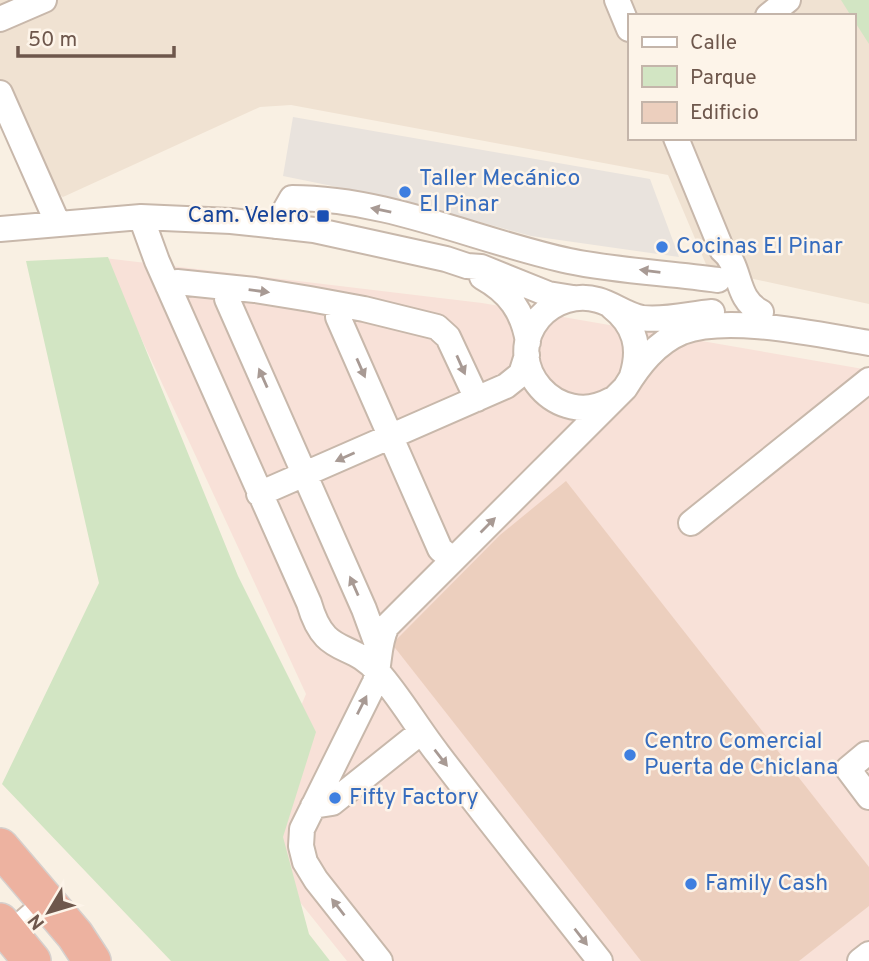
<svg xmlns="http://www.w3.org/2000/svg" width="869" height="961" font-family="Overpass,sans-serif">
	<rect width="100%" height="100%" fill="#f9f0e3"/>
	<path fill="#f0e2d2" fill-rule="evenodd" d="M 0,0 L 869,0 L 869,304 L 708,269 L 668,175 L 291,105 L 260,107 L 63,197 L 39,183 L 0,95 ZM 629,16 L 853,16 L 853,138 L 629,138 Z"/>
	<path fill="#f8e1d8" d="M 104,258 L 482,303 L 869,370 L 869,961 L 347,961 L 247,836 L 306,694 Z"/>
	<path fill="#e9e3dd" d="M 293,117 L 650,179 L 679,257 L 531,236 L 396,199 L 283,176 Z"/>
	<path fill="#d2e5c3" d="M 841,0 L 869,0 L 869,44 L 853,19 L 853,16 L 851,16 Z
		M 108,257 L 238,576 L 316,732 L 283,837 L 309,934 L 330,961 L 171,961 L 2,784 L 99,583 L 26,261 Z"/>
	<path fill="#eccfbe" d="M 566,481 L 869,867 L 869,906 L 799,961 L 641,961 L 392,644 L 500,535 Z"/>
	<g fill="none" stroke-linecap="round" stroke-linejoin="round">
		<defs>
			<path id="minor" d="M 617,0 L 629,29
				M 768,16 L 788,0
				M 0,19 L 44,0
				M 0,93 L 58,224
				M 676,138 L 722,250 C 742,265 734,299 761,312
				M 141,217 L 157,261 L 309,603 C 325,659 350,639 378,672 C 400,697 417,727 438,754 C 491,824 546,892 600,961
				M 276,226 L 292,198 C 387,198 477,241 569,261 C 617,271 669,273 718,280
				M 0,229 L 141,217 L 231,221 L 314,230 L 446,259 L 467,266 L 481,267 L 548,294 L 573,298
				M 482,277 C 509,292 523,311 528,342
				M 168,286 L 177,282 L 255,290 L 310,299 L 364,309 L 437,327 L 448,337 L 477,399
				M 228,288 L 227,299 L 364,609 L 379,650
				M 339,305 L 338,317 L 440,549 L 453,560
				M 612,307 C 635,325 641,348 632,376
				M 611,400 C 558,430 500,365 539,318 C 554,301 577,294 598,300 C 613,304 626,315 642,318 C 664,321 690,314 712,312
				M 259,494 L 506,386 L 521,374 L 527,355
				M 691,523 L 869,380
				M 866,754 L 848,769 L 869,797
				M 313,806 L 332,803 L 421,732
				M 10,934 L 47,902
				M 380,961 L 316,880 L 305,862 L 301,846 L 302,829 L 375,682 C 380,663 378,643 387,626 L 625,388 C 639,365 656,343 682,332 C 728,314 820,335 869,343
				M 860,961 L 869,954"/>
			<path id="highway" d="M 0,847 L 75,935 L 92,961
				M 0,922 L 32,961"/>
		</defs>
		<use href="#minor" stroke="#c8b8ab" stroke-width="28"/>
		<use href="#highway" stroke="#d6d0cd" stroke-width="40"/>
		<use href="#minor" stroke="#fff" stroke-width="24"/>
		<use href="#highway" stroke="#edb2a0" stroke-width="37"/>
	</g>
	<defs><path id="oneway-solid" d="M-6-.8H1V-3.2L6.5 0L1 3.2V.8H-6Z" transform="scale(1.75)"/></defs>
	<g fill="#a89a94">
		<use href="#oneway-solid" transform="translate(381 210) rotate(-168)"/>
		<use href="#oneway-solid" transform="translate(650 271) rotate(-173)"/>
		<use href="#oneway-solid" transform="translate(259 291) rotate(8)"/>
		<use href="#oneway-solid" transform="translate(461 365) rotate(66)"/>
		<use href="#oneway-solid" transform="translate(361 368) rotate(66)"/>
		<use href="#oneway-solid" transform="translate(263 378) rotate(-114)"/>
		<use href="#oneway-solid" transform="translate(345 457) rotate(156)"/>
		<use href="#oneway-solid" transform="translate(488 525) rotate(-45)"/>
		<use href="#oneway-solid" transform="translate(354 586) rotate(-114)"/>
		<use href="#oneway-solid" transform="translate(362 705) rotate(-63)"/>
		<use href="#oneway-solid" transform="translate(441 758) rotate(52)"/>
		<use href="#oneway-solid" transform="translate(338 907) rotate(-128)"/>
		<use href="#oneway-solid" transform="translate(581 937) rotate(52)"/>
	</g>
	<g fill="#3f7fe0" stroke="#fdf4e9" stroke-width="2.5">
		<circle cx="405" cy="192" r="7"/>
		<circle cx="662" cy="247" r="7"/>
		<circle cx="630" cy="755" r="7"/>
		<circle cx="335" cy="798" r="7"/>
		<circle cx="691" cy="884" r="7"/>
	</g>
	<rect fill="#1a4fb4" stroke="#fdf4e9" stroke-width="2.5" x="316" y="209" width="14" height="14" rx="3.5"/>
	<g text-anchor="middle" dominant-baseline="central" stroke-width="5" stroke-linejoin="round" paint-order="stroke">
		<g font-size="23" fill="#366cbe" stroke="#fdf4e9" text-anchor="start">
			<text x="419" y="179">Taller Mecánico<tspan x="419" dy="26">El Pinar</tspan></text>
			<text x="676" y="247">Cocinas El Pinar</text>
			<text x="644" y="742">Centro Comercial<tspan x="644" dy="26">Puerta de Chiclana</tspan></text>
			<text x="349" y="798">Fifty Factory</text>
			<text x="705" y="884">Family Cash</text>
		</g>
		<g font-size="23" fill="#164399" stroke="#fdf4e9" text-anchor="end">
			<text x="309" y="216">Cam. Velero</text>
		</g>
	</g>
	<rect x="628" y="14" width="228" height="126" fill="#fdf4e9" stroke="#c4b5aa" stroke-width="2"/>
	<rect x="642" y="37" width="35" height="10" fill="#ffffff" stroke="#c4b5aa" stroke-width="2"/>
	<text x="690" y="49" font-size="21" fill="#6e574c">Calle</text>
	<rect x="642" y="66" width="35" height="21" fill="#d2e5c3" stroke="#c4b5aa" stroke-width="2"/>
	<text x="690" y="84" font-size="21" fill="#6e574c">Parque</text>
	<rect x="642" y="102" width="35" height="21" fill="#eccfbe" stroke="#c4b5aa" stroke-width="2"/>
	<text x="690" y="119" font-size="21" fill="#6e574c">Edificio</text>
	<g transform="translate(49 912) rotate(232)" stroke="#fdf4e9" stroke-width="5" paint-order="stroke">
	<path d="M0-5L12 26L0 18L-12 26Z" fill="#6e574c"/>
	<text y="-10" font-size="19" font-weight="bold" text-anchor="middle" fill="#6e574c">N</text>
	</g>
	<path d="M18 46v10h156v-10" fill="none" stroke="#6e574c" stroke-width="3.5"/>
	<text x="28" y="46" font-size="21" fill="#6e574c" stroke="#fdf4e9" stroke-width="5" paint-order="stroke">50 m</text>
</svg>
